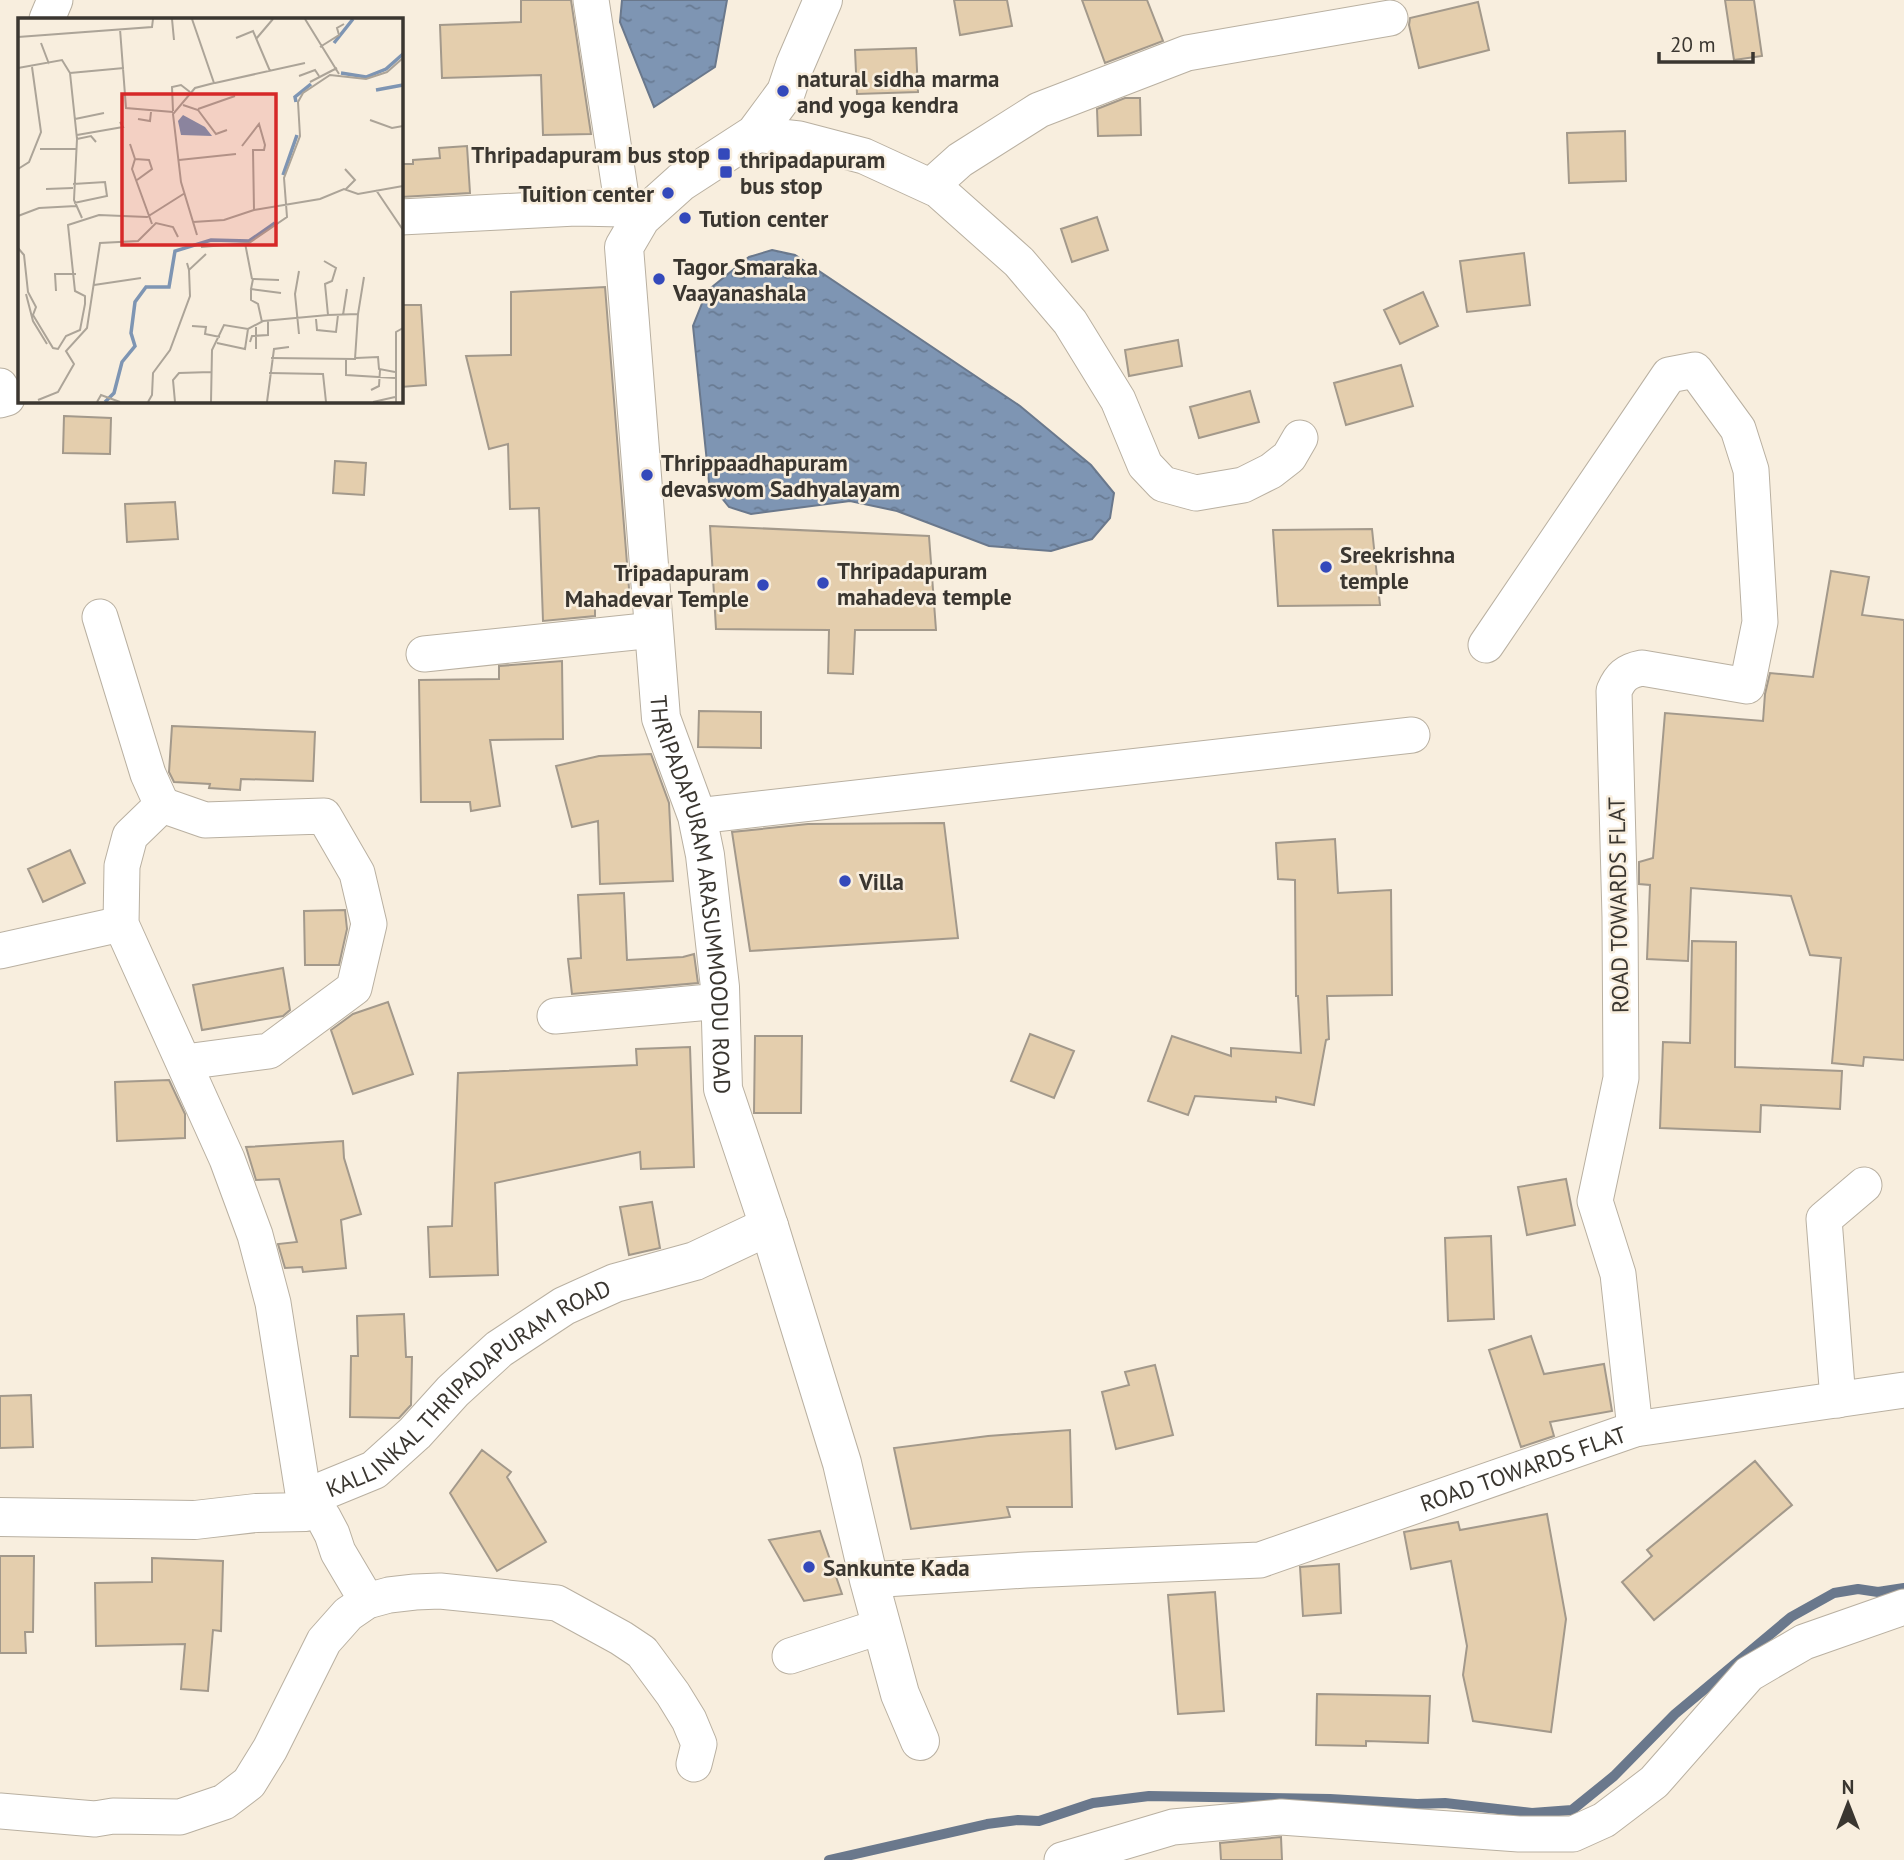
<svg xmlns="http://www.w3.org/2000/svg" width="1904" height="1860" font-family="'PT Sans',sans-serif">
	<defs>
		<pattern id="water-ripples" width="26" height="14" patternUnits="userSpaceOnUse" patternTransform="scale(1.75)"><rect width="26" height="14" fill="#7e95b3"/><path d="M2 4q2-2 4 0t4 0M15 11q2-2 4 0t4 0" fill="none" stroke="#687a92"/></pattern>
	</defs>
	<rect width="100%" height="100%" fill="#f8eede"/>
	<path fill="url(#water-ripples)" stroke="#6a788c" stroke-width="2" d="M 622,0 L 727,0 L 715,67 L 654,107 L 620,22 Z
		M 772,250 L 795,255 L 1020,406 L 1091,465 L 1114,493 L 1110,518 L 1092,539 L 1051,551 L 989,546 L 897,511 L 850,501 L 751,514 L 729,507 L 709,482 L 693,326 L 707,291 L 749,257 Z"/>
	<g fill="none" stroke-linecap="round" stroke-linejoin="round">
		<path stroke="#6a788c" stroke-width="10" d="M 829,1860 L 987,1824 L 1018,1820 L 1039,1821 L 1093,1803 L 1149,1796 L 1330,1799 L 1417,1804 L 1445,1803 L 1532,1813 L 1572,1810 L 1614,1776 L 1675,1714 L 1791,1617 L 1834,1593 L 1858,1589 L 1878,1592 L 1904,1588"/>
	</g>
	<path fill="#e4cead" stroke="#a3998b" stroke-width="2" d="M 521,0 L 571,0 L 591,134 L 543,135 L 541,75 L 442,78 L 440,25 L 521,22 Z
		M 954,0 L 1007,0 L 1012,26 L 960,35 Z
		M 1082,0 L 1147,0 L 1163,41 L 1105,63 Z
		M 1725,0 L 1754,0 L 1762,56 L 1734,60 Z
		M 1478,2 L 1489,50 L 1419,68 L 1409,25 L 1410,18 Z
		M 916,48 L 918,92 L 857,94 L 855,50 Z
		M 1125,98 L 1140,98 L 1141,135 L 1098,136 L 1097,109 Z
		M 1625,131 L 1626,181 L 1569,183 L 1567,133 Z
		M 467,146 L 470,193 L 401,197 L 401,164 L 413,164 L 413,160 L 440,158 L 439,148 Z
		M 1097,217 L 1108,250 L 1072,262 L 1061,229 Z
		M 1524,253 L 1530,305 L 1467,312 L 1460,261 Z
		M 605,287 L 630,601 L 595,603 L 595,616 L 543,621 L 539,508 L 510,509 L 508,444 L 489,449 L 466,356 L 511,355 L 511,292 Z
		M 1423,292 L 1438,326 L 1400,344 L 1384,310 Z
		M 401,305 L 421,305 L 426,385 L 401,387 Z
		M 1178,340 L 1182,366 L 1129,376 L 1125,350 Z
		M 1401,365 L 1413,406 L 1346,425 L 1334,383 Z
		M 1250,391 L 1259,422 L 1199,438 L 1190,407 Z
		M 64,416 L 111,418 L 110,454 L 63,453 Z
		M 335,461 L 366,463 L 364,495 L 333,493 Z
		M 175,502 L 178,539 L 127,542 L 125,504 Z
		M 710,526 L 929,536 L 936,630 L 855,630 L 853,674 L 828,673 L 829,630 L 716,629 Z
		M 1372,529 L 1380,605 L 1278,606 L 1273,530 Z
		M 1831,571 L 1869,577 L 1862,615 L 1904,620 L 1904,1060 L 1864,1057 L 1863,1066 L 1832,1063 L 1841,958 L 1810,955 L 1791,896 L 1691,888 L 1688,961 L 1647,959 L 1650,885 L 1639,884 L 1639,862 L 1653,858 L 1665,713 L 1763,721 L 1765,694 L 1770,673 L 1813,677 Z
		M 562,661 L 563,739 L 490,740 L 500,806 L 471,811 L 470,802 L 421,802 L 419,680 L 499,679 L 499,666 Z
		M 699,711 L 761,712 L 761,748 L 698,747 Z
		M 172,726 L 315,732 L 313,781 L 241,779 L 240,790 L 209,788 L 210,784 L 174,782 L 169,772 Z
		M 651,754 L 669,803 L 673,881 L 600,884 L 598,821 L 572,827 L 556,766 L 599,756 Z
		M 944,823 L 958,938 L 750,951 L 732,832 L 808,824 Z
		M 1335,839 L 1338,893 L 1391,890 L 1392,995 L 1327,996 L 1329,1039 L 1326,1040 L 1314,1105 L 1276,1097 L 1276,1102 L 1195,1096 L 1188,1115 L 1148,1101 L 1172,1036 L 1231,1056 L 1231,1048 L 1301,1053 L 1298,996 L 1296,996 L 1295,880 L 1278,879 L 1276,843 Z
		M 70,850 L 85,883 L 43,902 L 28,869 Z
		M 624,893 L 627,960 L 683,957 L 694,954 L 698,983 L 572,994 L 568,959 L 581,958 L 578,895 Z
		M 345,910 L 347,929 L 339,965 L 305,965 L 304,911 Z
		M 1692,941 L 1736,942 L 1735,1067 L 1842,1071 L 1840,1109 L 1761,1105 L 1760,1132 L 1660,1128 L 1663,1042 L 1690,1043 Z
		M 283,968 L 290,1010 L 283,1016 L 202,1030 L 193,985 Z
		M 388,1002 L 413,1074 L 353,1094 L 331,1030 L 353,1014 Z
		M 1030,1034 L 1074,1051 L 1054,1098 L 1011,1081 Z
		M 755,1036 L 802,1036 L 801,1113 L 754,1113 Z
		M 690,1047 L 694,1167 L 641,1169 L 640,1152 L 495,1183 L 498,1275 L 430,1277 L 428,1227 L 452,1226 L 458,1073 L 637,1065 L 636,1049 Z
		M 169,1080 L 185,1114 L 185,1138 L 117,1141 L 115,1082 Z
		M 343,1141 L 344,1158 L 361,1214 L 341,1220 L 346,1268 L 303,1272 L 302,1267 L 285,1268 L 278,1244 L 297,1242 L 279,1179 L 256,1180 L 246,1147 Z
		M 1566,1179 L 1575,1225 L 1527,1235 L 1518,1187 Z
		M 652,1202 L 660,1248 L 629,1255 L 620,1207 Z
		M 1491,1236 L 1494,1319 L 1448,1321 L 1445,1238 Z
		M 404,1314 L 406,1357 L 412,1357 L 411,1405 L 399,1418 L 350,1417 L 351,1356 L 358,1356 L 357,1316 Z
		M 1531,1336 L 1544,1374 L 1604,1364 L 1612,1411 L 1550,1422 L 1554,1436 L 1521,1447 L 1489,1350 Z
		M 1155,1365 L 1173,1435 L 1116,1449 L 1102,1392 L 1129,1385 L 1125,1372 Z
		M 31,1395 L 33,1447 L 0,1448 L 0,1396 Z
		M 1070,1430 L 1072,1507 L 1007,1507 L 1010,1517 L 911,1529 L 894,1448 L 988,1436 Z
		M 482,1450 L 511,1472 L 507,1477 L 546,1542 L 497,1571 L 450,1493 Z
		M 1755,1461 L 1792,1505 L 1654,1620 L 1622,1582 L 1652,1556 L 1647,1550 Z
		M 1547,1514 L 1566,1619 L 1551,1732 L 1473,1721 L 1463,1675 L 1467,1646 L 1451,1561 L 1411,1569 L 1404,1532 L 1458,1522 L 1460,1530 Z
		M 820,1531 L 842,1594 L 804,1601 L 769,1540 Z
		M 0,1556 L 34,1556 L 33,1632 L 25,1632 L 26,1653 L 0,1653 Z
		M 152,1558 L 223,1561 L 221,1631 L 213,1630 L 208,1691 L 181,1689 L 185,1644 L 96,1646 L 95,1583 L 152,1582 Z
		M 1339,1564 L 1341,1613 L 1303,1616 L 1300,1567 Z
		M 1215,1592 L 1224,1711 L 1178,1714 L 1168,1595 Z
		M 1317,1694 L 1430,1696 L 1428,1743 L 1366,1741 L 1366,1746 L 1316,1745 Z
		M 1281,1837 L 1282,1860 L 1221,1860 L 1220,1843 Z"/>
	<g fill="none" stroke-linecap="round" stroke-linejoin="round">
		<defs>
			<g id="street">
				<path d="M 591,0 L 623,209"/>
				<path d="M 47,19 L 55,0"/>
				<path d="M 755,134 L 799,139 L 864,156 L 938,190 L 1019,262 L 1070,322 L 1118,400 L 1145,465 L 1163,484 L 1196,493 L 1243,485 L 1271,471 L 1289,457 L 1300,438"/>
				<path d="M 931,186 L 960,160 L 1039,110 L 1187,53 L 1390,18"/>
				<path d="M 401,217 L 576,208 L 623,209 L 641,218"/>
				<path d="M 0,386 L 7,398 L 0,400"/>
				<path d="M 100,617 L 148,774 L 162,805 L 130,836 L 122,866 L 121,924 L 227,1159 L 255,1235 L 273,1303 L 306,1512 L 316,1513 L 323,1517 L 332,1534 L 338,1552 L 367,1601"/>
				<path d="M 424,654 L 654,630"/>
				<path d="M 162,805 L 205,820 L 324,816 L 357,873 L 369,924 L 354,988 L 269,1051 L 185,1062"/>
				<path d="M 697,816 L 1412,735"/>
				<path d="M 0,951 L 121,924"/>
				<path d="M 555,1016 L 721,1001"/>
				<path d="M 1838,1400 L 1824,1219 L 1864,1185"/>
				<path d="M 1635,1429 L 1904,1390"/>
				<path id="s1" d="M 869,1580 L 1026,1570 L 1260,1560 L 1635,1429 L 1618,1274 L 1595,1201 L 1621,1078 L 1620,917 L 1614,691 C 1620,677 1626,671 1642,668 L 1747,686 L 1760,622 L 1751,470 L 1738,429 L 1695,370 L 1669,375 L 1486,645"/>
				<path d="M 790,1656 L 882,1626"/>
				<path d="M 0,1811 L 95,1819 L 113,1816 L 180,1817 L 224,1802 L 249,1783 L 270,1749 L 324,1641 L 348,1614 L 367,1601 L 389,1595 L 415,1592 L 440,1591 L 557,1603 L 621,1638 L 642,1652 L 673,1694 L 689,1720 L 699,1744 L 694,1764"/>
				<path d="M 1062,1860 L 1173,1827 L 1281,1817 L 1519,1834 L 1573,1834 L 1604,1820 L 1654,1782 L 1749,1674 L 1804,1642 L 1904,1607"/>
			</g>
			<g id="secondary">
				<path id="s2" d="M 823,0 L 795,65 L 786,92 L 755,134 L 681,182 L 641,218 L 624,247 L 661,718 L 697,816 L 705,855 L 720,987 L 723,1089 L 769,1226 L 842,1463 L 869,1580 L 900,1694 L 920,1741"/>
				<path id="s3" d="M 0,1517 L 195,1520 L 256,1513 L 306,1512 L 313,1495 L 374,1470 L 415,1433 L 453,1391 L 499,1349 L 564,1306 L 615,1283 L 695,1261 L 769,1226"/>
			</g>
		</defs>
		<use href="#street" stroke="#b9b0a1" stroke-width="37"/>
		<use href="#secondary" stroke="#b9b0a1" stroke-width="40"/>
		<use href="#street" stroke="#fff" stroke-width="35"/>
		<use href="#secondary" stroke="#fff" stroke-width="38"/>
	</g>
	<g fill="#3449bb" stroke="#f8eede" stroke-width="2.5">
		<circle cx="783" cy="91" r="7"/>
		<rect x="717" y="147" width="14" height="14" rx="3.5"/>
		<rect x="719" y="165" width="14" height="14" rx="3.5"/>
		<circle cx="668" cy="193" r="7"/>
		<circle cx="685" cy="218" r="7"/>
		<circle cx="659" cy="279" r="7"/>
		<circle cx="647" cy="475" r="7"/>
		<circle cx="1326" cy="567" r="7"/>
		<circle cx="823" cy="583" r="7"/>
		<circle cx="763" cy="585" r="7"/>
		<circle cx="845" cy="881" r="7"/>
		<circle cx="809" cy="1567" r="7"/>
	</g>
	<g text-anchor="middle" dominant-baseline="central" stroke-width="5" stroke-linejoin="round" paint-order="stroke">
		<g font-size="23" font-weight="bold" fill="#3a3630" stroke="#f8eede" text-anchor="start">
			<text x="797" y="78">natural sidha marma<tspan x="797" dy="26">and yoga kendra</tspan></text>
			<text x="710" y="154" text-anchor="end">Thripadapuram bus stop</text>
			<text x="740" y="159">thripadapuram<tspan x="740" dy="26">bus stop</tspan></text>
			<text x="654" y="193" text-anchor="end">Tuition center</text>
			<text x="699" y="218">Tution center</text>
			<text x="673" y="266">Tagor Smaraka<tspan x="673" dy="26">Vaayanashala</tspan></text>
			<text x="661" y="462">Thrippaadhapuram<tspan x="661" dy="26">devaswom Sadhyalayam</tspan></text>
			<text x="1340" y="554">Sreekrishna<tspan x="1340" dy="26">temple</tspan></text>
			<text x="837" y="570">Thripadapuram<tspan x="837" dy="26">mahadeva temple</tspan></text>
			<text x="749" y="572" text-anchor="end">Tripadapuram<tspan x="749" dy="26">Mahadevar Temple</tspan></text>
			<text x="859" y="881">Villa</text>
			<text x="823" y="1567">Sankunte Kada</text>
		</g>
		<g font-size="23" fill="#3a3630" stroke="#f8eede">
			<text stroke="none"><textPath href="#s2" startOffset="980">THRIPADAPURAM ARASUMMOODU ROAD</textPath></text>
			<text transform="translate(1618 905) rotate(-91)">ROAD TOWARDS FLAT</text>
			<text stroke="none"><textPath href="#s3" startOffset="516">KALLINKAL THRIPADAPURAM ROAD</textPath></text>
			<text stroke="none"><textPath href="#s1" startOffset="670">ROAD TOWARDS FLAT</textPath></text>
		</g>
	</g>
	<g transform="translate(18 18)">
		<rect width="385" height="385" fill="#f8eede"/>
		<path d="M 165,97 L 187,109 L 194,118 L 163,117 L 160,103 Z" fill="#7e95b3"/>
		<path fill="none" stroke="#7e95b3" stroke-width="3.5" d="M 316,25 L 335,1M 323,55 L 348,59 L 368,51 L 385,36M 358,72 L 385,67M 278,84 L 277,79 L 293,66M 265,157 L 279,117M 87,384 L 96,375 L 104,344 L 117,328 L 113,315 L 117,284 L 128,269 L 151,269 L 157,233 L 193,222 L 231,223 L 257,205"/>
		<path fill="none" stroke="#aca498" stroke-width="2" d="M 154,1 L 156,22M 174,1 L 196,65 L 177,70 L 155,96 L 163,164 L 179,217M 287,1 L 321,56M 102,11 L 108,90 L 155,94M 0,19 L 134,9 L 135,1M 218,20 L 235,13 L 252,53M 238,21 L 255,1M 23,25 L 31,46M 302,29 L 321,17 L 319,10 L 326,6M 0,50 L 44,42 L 52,55 L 59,121 L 56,182 L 64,200M 52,55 L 106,50M 281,58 L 297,52 L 301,58M 292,64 L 319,50M 197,65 L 287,45M 165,87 L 180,92 L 198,116 L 209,112M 180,91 L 217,78M 155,93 L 154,69 L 163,67 L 172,74M 57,101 L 86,95M 120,101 L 132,103 L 133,94M 352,102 L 374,110 L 385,108M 59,117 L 105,109 L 102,104M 59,121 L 73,118 L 78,124M 112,126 L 117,141 L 114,151 L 134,206M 22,131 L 59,131M 117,141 L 131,142 L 134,151 L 119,162M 161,142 L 218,136M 0,151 L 11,144 L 23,114 L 14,49M 327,151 L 337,162 L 328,171M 55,166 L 87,164 L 89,178 L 56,185M 28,171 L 55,170M 358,172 L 385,212M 236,192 L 302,181 L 326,171 L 340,176 L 385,168M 0,198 L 21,190 L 58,188M 175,204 L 206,202 L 236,192 L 235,132 L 246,132 L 247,127 L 241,106 L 224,128M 227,225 L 234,261M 183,229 L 231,225 L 269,199 L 266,160 L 282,118 L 280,84 L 285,75 L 312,57 L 348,61 L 369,54 L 385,40M 0,230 L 6,237 L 10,274 L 18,289 L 15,297 L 35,330 L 40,331 L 48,318 L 62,312 L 67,286 L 67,278 L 57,273 L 50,207 L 81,197 L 129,199 L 167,175M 306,243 L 318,250 L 314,263 L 307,266 L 310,297 L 340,296 L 346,259M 169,245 L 171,252 L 188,236M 281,253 L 277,276 L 281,316M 261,262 L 235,261 L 233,271 L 263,275M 76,267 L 123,260M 233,271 L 233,282 L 240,286 L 244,304M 38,273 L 37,256 L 58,256M 8,276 L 15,303 L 29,326M 325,297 L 329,271M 298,301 L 299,312 L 318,314 L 320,297M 174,308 L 188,309 L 187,316 L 202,319M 238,309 L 238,331M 232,324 L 234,318 L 250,317 L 250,303M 199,325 L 227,331 L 230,311M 253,340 L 337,341 L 340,296M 338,340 L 360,339 L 361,351 L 377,354M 328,341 L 328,357 L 377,360M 251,355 L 305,356 L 308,384M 353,372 L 361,368 L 362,352M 20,382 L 40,374 L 56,346 L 48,333 L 69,310 L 82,225 L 120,223 L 138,205 L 155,209 L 160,219M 79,384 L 83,377 L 102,384M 130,384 L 134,377 L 135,355 L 152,332 L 172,278 L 171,252M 157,384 L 155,362 L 161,355 L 193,354M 193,384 L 194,332 L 206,307 L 230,311 L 245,303 L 310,297M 249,384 L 256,331 L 271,329M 355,384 L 377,379M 378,384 L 378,314 L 385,310"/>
		<path fill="#d62828" fill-opacity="0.15" stroke="#d62828" stroke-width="3.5" d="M 104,76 L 258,76 L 258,227 L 104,227 Z"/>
		<rect width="385" height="385" fill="none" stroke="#3a3630" stroke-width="3.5"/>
	</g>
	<g transform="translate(1848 1804)" stroke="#f8eede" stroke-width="5" paint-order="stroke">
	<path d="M0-5L12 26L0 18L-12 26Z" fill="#3a3630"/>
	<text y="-10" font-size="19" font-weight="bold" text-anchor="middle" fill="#3a3630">N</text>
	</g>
	<path d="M1659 52v10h94v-10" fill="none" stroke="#3a3630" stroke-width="3.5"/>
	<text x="1670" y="52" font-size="21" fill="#3a3630" stroke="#f8eede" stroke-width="5" paint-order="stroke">20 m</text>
</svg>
